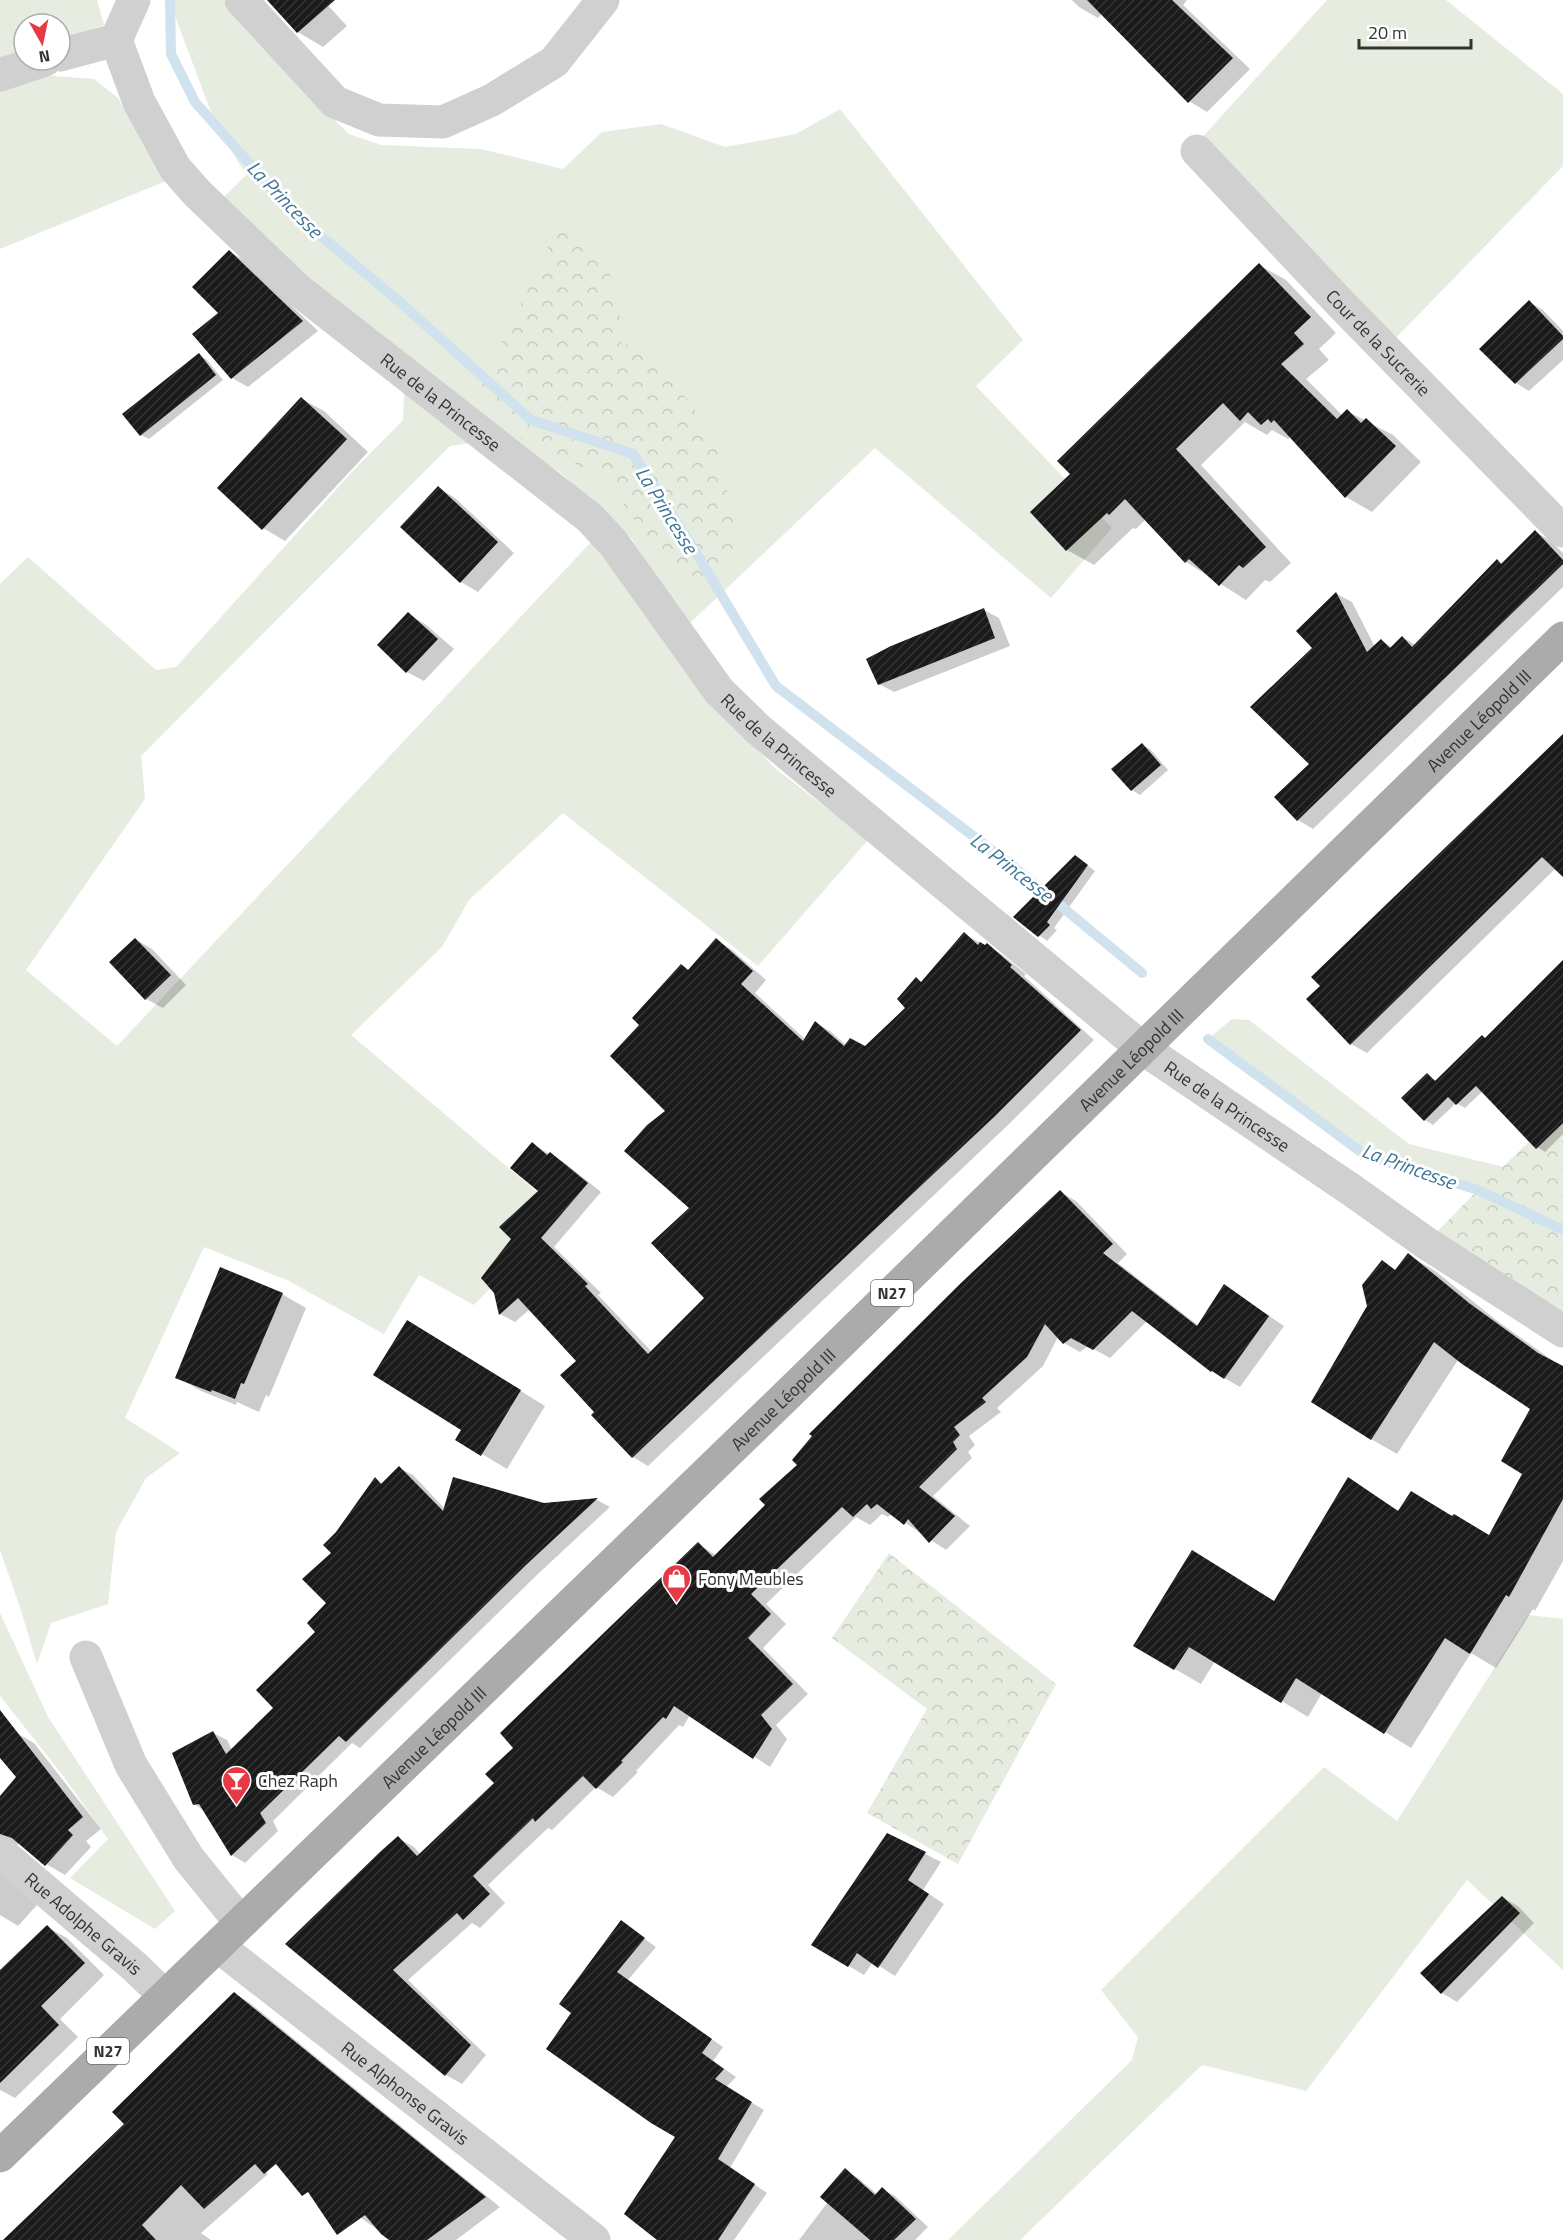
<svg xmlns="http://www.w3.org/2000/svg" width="1563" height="2240" font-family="'Titillium Web',sans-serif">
	<defs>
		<pattern id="forest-crowns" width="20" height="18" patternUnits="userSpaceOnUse" patternTransform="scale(1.5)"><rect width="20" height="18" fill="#e6ecdf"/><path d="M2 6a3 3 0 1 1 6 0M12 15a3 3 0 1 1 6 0" fill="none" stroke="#c6cbc0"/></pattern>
		<pattern id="building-hatch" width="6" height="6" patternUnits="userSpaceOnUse" patternTransform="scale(1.5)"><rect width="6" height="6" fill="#1a1a1a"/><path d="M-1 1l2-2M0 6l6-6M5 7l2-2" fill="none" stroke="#333"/></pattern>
	</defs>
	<rect width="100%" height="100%" fill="#fff"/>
	<path fill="#e6ecdf" d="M 0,0 L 97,0 L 104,25 L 60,41 L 60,24 L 24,24 L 24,55 L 0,64 Z
		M 169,0 L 223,0 L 303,89 L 349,134 L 381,145 L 481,149 L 563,169 L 602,132 L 661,124 L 725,147 L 796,134 L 840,109 L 1023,340 L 976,386 L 1112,528 L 1051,598 L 875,448 L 688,625 L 631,538 L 562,474 L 443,392 L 219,202 L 246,175 L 215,123 Z
		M 1327,0 L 1446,0 L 1563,94 L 1563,166 L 1391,343 L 1197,143 Z
		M 39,75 L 94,79 L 118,98 L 166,181 L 0,249 L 0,88 Z
		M 404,392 L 470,443 L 450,446 L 141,756 L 145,799 L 26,970 L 117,1046 L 592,541 L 704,694 L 776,769 L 868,840 L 758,966 L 563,813 L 469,900 L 442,947 L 351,1035 L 563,1214 L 474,1305 L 419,1275 L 384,1334 L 289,1281 L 204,1247 L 125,1418 L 180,1453 L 146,1478 L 116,1532 L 108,1604 L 51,1623 L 37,1664 L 21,1610 L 0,1550 L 0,584 L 28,557 L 156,670 L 176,667 L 351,473 L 403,420 Z
		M 1232,1019 L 1249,1020 L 1409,1144 L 1540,1176 L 1563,1230 L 1478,1190 L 1365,1155 L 1208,1039 Z
		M 0,1613 L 48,1717 L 175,1911 L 155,1929 L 70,1878 L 108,1839 L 64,1777 L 0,1696 Z
		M 1528,1615 L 1563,1619 L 1563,1970 L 1467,1880 L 1306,2091 L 1202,2065 L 1020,2240 L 948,2240 L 1132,2060 L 1138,2037 L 1101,1990 L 1324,1767 L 1397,1821 Z"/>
	<path fill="url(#forest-crowns)" d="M 558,227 L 597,242 C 613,280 621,299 621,342 L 658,360 L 713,435 L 735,523 L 735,555 L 706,581 L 675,577 L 604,477 L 523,440 L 478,392 Z
		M 1563,1110 L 1563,1331 L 1426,1243 L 1478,1190 Z
		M 889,1553 L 1056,1684 L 958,1864 L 867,1813 L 927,1709 L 832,1638 Z"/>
	<path fill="#0003" d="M 269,0 L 323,0 L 347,26 L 323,47 L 298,32 Z
		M 1072,0 L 1187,0 L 1183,5 L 1250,69 L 1207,112 L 1189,101 L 1102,14 L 1098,18 L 1079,7 Z
		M 229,251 L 245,261 L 318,331 L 248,387 L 232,378 L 221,313 Z
		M 1259,265 L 1286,280 L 1336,333 L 1319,349 L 1329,360 L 1306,379 L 1342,415 L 1347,411 L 1393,435 L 1421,462 L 1372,512 L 1346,497 L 1291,437 L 1288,439 L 1272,430 L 1267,435 L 1245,422 L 1201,465 L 1291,563 L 1270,582 L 1265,580 L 1246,600 L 1186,562 L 1146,519 L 1136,529 L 1133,528 L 1094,565 L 1067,550 L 1072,474 Z
		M 1529,302 L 1543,310 L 1563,331 L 1563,360 L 1529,391 L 1516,383 Z
		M 199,355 L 207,360 L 223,380 L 149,439 L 141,435 Z
		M 302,399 L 324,411 L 368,452 L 285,541 L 263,528 Z
		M 439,488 L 455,498 L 514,553 L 478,592 L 461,582 L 402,527 Z
		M 1536,532 L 1551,541 L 1563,553 L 1563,587 L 1313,829 L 1298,820 L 1311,764 L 1314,648 L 1337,594 L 1352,602 L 1375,647 L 1381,641 L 1392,647 L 1402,637 L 1416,645 L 1497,561 L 1503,564 Z
		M 984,610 L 999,618 L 1010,646 L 894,692 L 879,684 Z
		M 408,614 L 425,624 L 454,649 L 424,681 L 407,672 Z
		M 1563,735 L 1563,871 L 1556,868 L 1367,1053 L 1351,1044 Z
		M 1142,745 L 1150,749 L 1168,770 L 1140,795 L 1132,790 Z
		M 1075,856 L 1095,871 L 1054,928 L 1057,930 L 1047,941 L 1015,917 Z
		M 964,934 L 1001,954 L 1026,974 L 1024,976 L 1094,1040 L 1008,1125 L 648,1466 L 633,1457 L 593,1415 L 595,1412 L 578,1361 L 530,1309 L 515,1322 L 500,1314 L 496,1292 L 513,1239 L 540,1191 L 532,1144 L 565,1163 L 601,1192 L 554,1247 L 601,1293 L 598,1295 L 652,1352 L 706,1298 L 691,1208 L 667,1111 L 641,1025 L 681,965 L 690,971 L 716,940 L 731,949 L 766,980 L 755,993 L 806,1040 L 816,1023 L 830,1031 L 847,1046 L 866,1047 L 907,1009 L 922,983 Z
		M 135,939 L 152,949 L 186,985 L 163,1008 L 146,999 Z
		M 1563,960 L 1563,1134 L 1545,1152 L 1537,1147 L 1483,1091 L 1465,1108 L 1456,1103 L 1433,1125 L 1425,1120 L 1403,1098 L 1427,1075 L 1437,1081 L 1486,1039 Z
		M 1060,1192 L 1076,1201 L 1127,1254 L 1118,1263 L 1199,1326 L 1225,1286 L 1284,1326 L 1240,1387 L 1212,1371 L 1147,1321 L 1110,1358 L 1088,1346 L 1080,1352 L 1064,1343 L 1058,1337 L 1043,1366 L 997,1408 L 1001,1412 L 969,1436 L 975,1445 L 968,1452 L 972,1458 L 933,1496 L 970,1526 L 946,1550 L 892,1514 L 888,1517 L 882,1514 L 870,1525 L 856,1517 L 766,1604 L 786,1624 L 763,1648 L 808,1694 L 776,1725 L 787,1739 L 770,1767 L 690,1715 L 683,1727 L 679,1725 L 636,1771 L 638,1772 L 613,1797 L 596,1787 L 552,1830 L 548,1828 L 488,1885 L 505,1903 L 480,1928 L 472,1923 L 408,1980 L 486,2055 L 462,2084 L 446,2075 L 287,1944 L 398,1838 L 414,1847 L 421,1855 L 496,1783 L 515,1748 L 698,1544 L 717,1556 L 767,1505 L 799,1465 Z
		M 1408,1255 L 1434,1270 L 1496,1320 L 1563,1368 L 1563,1561 L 1535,1611 L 1533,1609 L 1496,1668 L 1471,1653 L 1411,1748 L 1322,1693 L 1308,1717 L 1215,1661 L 1201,1684 L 1135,1646 L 1193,1552 L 1275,1602 L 1348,1479 L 1399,1511 L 1453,1517 L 1490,1537 L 1524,1473 L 1532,1409 L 1458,1360 L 1397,1454 L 1371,1439 L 1369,1306 L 1382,1262 L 1396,1270 Z
		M 282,1294 L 306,1308 L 269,1397 L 266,1395 L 259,1412 L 237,1402 L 236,1405 L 201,1391 L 177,1377 Z
		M 432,1336 L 545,1406 L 507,1469 L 482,1454 L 463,1430 Z
		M 399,1468 L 413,1475 L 445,1509 L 597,1500 L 610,1507 L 539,1573 L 360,1748 L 352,1743 L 273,1821 L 278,1831 L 245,1863 L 232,1855 L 205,1811 L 194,1804 L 213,1733 L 227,1740 L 232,1750 L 275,1708 L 318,1632 L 328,1603 L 333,1553 L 338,1533 L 375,1479 L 383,1484 Z
		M 15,1732 L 34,1743 L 101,1829 L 86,1841 L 91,1847 L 65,1875 L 46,1864 L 22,1844 L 13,1845 L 37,1905 L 18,1926 L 0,1915 L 0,1799 L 18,1777 L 0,1756 L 0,1747 Z
		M 888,1835 L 941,1862 L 923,1890 L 944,1904 L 895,1976 L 873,1962 L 864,1975 L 814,1945 Z
		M 1503,1898 L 1518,1906 L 1534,1923 L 1457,2002 L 1442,1993 L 1422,1973 Z
		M 621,1922 L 656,1947 L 628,1980 L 723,2047 L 713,2061 L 736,2077 L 726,2087 L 764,2110 L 730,2168 L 767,2193 L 734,2240 L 660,2240 L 677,2136 L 573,2013 Z
		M 47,1927 L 67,1938 L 104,1975 L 60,2019 L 78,2037 L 15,2098 L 0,2090 L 0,1978 Z
		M 235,1994 L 250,2003 L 500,2207 L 456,2240 L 391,2240 L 266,2147 L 255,2159 L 268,2174 L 201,2233 L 211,2240 L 4,2240 L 126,2124 Z
		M 845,2170 L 858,2178 L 877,2194 L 882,2189 L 895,2196 L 928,2227 L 915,2240 L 799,2240 L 828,2202 Z"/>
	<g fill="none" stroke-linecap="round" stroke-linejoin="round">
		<path stroke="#cfe2ee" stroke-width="10" d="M 170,0 L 171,54 L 195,102 L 292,212 L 401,303 L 531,420 L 633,454 L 689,541 L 776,686 L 1014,867 L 1142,973
			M 1208,1039 L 1365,1155 L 1478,1190 L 1563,1230"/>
	</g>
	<path fill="url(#building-hatch)" d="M 267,0 L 335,0 L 297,33 Z
		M 1087,0 L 1172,0 L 1233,58 L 1188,103 Z
		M 229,250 L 303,321 L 231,379 L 192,334 L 218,313 L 192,287 Z
		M 1259,263 L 1311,317 L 1294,333 L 1304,344 L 1281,364 L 1337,419 L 1347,409 L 1361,423 L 1366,418 L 1396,446 L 1345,498 L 1274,420 L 1271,423 L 1268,419 L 1261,425 L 1248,412 L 1240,421 L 1223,403 L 1176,449 L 1266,547 L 1243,568 L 1239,565 L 1219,586 L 1189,559 L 1185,563 L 1125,499 L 1109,515 L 1107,513 L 1066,551 L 1030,512 L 1070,474 L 1057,461 Z
		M 1529,300 L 1563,336 L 1563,339 L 1515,384 L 1479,349 Z
		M 199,353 L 216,375 L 140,436 L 122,414 Z
		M 301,397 L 347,439 L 262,530 L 217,488 Z
		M 438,486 L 498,542 L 460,583 L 400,527 Z
		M 1535,530 L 1563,560 L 1563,564 L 1297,821 L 1274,797 L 1309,764 L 1250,707 L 1312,648 L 1296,631 L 1336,592 L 1367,652 L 1381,639 L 1390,648 L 1402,636 L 1412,647 L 1497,559 L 1501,564 Z
		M 984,608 L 995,638 L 878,685 L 866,659 L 891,646 Z
		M 408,612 L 438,639 L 406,673 L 377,645 Z
		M 1563,734 L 1563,877 L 1542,857 L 1350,1045 L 1306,999 L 1320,986 L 1311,977 Z
		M 1142,743 L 1161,765 L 1131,791 L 1111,769 Z
		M 1075,855 L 1088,865 L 1047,922 L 1050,925 L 1038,937 L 1013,917 Z
		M 964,932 L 978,945 L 980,942 L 985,945 L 987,943 L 1012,965 L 1010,967 L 1081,1030 L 994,1117 L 632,1458 L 591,1415 L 594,1412 L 560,1375 L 576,1361 L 518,1298 L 499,1315 L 494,1293 L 481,1278 L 511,1239 L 499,1227 L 538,1191 L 510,1168 L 532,1142 L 547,1155 L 550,1152 L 588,1183 L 541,1238 L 588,1284 L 585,1286 L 648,1354 L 704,1298 L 651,1243 L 689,1208 L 624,1151 L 647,1125 L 665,1111 L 610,1056 L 639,1025 L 632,1018 L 681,964 L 688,970 L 716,938 L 753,971 L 741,984 L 803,1041 L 815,1021 L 844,1046 L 850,1038 L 865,1046 L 905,1008 L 897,999 L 916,977 L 921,982 Z
		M 135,938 L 171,975 L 145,1000 L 109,962 Z
		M 1563,960 L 1563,1123 L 1536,1149 L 1476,1086 L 1456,1105 L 1448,1097 L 1424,1121 L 1401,1098 L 1427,1073 L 1435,1081 L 1482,1035 L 1485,1038 Z
		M 1060,1190 L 1113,1244 L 1103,1253 L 1197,1326 L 1224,1284 L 1269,1316 L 1224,1379 L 1212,1371 L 1211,1372 L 1132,1311 L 1093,1350 L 1071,1338 L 1063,1344 L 1045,1324 L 1027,1357 L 982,1398 L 986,1402 L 954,1427 L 960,1435 L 953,1442 L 957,1449 L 919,1487 L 955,1516 L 929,1543 L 908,1519 L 904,1525 L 877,1504 L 871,1509 L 867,1504 L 853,1517 L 842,1507 L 751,1594 L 771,1614 L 748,1638 L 793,1684 L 761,1715 L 772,1729 L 753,1759 L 674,1706 L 666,1719 L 663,1717 L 621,1761 L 623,1762 L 596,1789 L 583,1776 L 535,1822 L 533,1818 L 473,1876 L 490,1894 L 463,1920 L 457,1913 L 393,1970 L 471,2045 L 445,2076 L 285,1944 L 381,1851 L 398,1836 L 417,1856 L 494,1783 L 485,1774 L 513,1748 L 500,1733 L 698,1542 L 713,1557 L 765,1505 L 759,1499 L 797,1465 L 792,1460 L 812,1436 L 809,1434 L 962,1282 Z
		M 1408,1253 L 1469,1303 L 1538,1353 L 1563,1366 L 1563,1499 L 1509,1597 L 1506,1595 L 1470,1654 L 1445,1638 L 1384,1734 L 1296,1678 L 1281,1703 L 1189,1647 L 1174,1670 L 1133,1646 L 1192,1550 L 1274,1601 L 1348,1477 L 1398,1511 L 1411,1491 L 1452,1516 L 1454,1514 L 1489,1535 L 1522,1474 L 1501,1461 L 1530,1409 L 1462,1364 L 1434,1342 L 1371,1440 L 1311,1402 L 1367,1306 L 1362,1285 L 1382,1260 L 1395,1270 Z
		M 220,1267 L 283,1293 L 244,1384 L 241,1383 L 235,1399 L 212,1390 L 211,1392 L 175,1378 Z
		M 407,1320 L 521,1390 L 481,1456 L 455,1440 L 461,1430 L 373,1375 Z
		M 399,1466 L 443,1511 L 453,1477 L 544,1503 L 598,1498 L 526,1565 L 346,1742 L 339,1736 L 260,1813 L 266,1823 L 231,1856 L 199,1804 L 193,1805 L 172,1753 L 213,1731 L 226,1754 L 273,1708 L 256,1690 L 315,1632 L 307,1623 L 326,1603 L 302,1579 L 331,1553 L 323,1545 L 336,1532 L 375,1477 L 381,1484 Z
		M 0,1710 L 83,1817 L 68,1830 L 73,1835 L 45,1866 L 12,1838 L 0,1834 L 0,1796 L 16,1777 L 0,1758 Z
		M 887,1833 L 926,1852 L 908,1880 L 929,1894 L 878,1968 L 857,1953 L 848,1967 L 811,1945 Z
		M 1502,1896 L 1520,1913 L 1441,1994 L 1420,1973 Z
		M 621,1920 L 645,1938 L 617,1972 L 712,2039 L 702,2053 L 724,2069 L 715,2079 L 752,2102 L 718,2159 L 755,2184 L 718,2240 L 657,2240 L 624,2214 L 675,2137 L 651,2123 L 546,2049 L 571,2013 L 559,2004 Z
		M 47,1925 L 85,1963 L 41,2006 L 59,2025 L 0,2083 L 0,1970 Z
		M 234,1992 L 486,2197 L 427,2240 L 389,2240 L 381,2234 L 365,2215 L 337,2235 L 308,2192 L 302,2196 L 276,2164 L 264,2174 L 255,2164 L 204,2209 L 181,2185 L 142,2225 L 156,2240 L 3,2240 L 124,2124 L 112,2112 Z
		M 845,2168 L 875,2195 L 882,2187 L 916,2219 L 894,2240 L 870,2240 L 820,2197 Z"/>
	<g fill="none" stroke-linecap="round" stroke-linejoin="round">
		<g stroke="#d0d0d0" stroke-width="33">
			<path d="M 241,0 L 335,102 L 379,120 L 443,122 L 492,100 L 554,62 L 603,0"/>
			<path d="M 116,40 L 134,0"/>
			<path id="s1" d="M 60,55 L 116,40 L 139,102 L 175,168 L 197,193 L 297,289 L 590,518 L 614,544 L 719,691 L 759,730 L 1142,1048 L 1353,1191 L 1426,1243 L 1563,1331"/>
			<path d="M 0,75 L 45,60"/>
			<path id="s2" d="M 1197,151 L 1341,304 L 1563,531"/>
			<path d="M 86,1657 L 131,1765 L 189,1859 L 241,1923"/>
			<path id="s3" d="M 0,1852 L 135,1967 L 165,1996"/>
			<path id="s4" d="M 218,1946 L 594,2240"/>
		</g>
		<path stroke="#ababab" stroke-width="33" id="s5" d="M 0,2156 L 782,1400 L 1563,638"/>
	</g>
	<defs>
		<symbol id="shop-pin" viewBox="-11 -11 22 30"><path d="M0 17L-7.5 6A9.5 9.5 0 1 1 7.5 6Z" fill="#e63946" stroke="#fff"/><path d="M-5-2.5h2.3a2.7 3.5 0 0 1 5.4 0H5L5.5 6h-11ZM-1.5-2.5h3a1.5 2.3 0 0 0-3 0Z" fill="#fff"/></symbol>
		<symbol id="bar-pin" viewBox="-11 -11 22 30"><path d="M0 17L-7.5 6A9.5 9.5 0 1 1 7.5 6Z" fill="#e63946" stroke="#fff"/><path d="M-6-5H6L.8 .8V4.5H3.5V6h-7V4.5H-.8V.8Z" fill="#fff"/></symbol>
	</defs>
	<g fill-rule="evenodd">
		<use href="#shop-pin" x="660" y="1562" width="33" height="45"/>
		<use href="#bar-pin" x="220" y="1764" width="33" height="45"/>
	</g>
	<g text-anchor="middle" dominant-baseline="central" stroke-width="6" stroke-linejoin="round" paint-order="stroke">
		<g fill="#fff" stroke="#707070" stroke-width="1.5">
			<rect x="871" y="1280" width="42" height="26" rx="4.5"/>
			<rect x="87" y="2038" width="42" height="26" rx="4.5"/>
		</g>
		<g font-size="16" font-weight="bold" fill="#333">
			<text x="892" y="1293">N27</text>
			<text x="108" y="2051">N27</text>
		</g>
		<g font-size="18" fill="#333" stroke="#fff">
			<text stroke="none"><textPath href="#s2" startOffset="264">Cour de la Sucrerie</textPath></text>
			<text stroke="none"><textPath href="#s1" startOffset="554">Rue de la Princesse</textPath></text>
			<text stroke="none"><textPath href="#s5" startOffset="2061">Avenue Léopold III</textPath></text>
			<text stroke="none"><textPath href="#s1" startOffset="1040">Rue de la Princesse</textPath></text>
			<text stroke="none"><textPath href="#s5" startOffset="1575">Avenue Léopold III</textPath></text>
			<text stroke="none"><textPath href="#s1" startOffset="1616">Rue de la Princesse</textPath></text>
			<text stroke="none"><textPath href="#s5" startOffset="1089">Avenue Léopold III</textPath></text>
			<text stroke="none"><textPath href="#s5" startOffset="603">Avenue Léopold III</textPath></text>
			<text stroke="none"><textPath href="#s3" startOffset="110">Rue Adolphe Gravis</textPath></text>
			<text stroke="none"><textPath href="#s4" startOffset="238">Rue Alphonse Gravis</textPath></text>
		</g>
		<g font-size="18" fill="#333" stroke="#fff" text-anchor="start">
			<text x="698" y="1578">Fony Meubles</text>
			<text x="258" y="1780">Chez Raph</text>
		</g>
		<g font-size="20" font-style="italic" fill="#3f7597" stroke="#fff">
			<text transform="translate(285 199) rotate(46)">La Princesse</text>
			<text transform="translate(667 510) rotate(58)">La Princesse</text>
			<text transform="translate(1012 867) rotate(38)">La Princesse</text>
			<text transform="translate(1409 1166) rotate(20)">La Princesse</text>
		</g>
	</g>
	<g transform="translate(42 42) rotate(171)"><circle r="28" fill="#ffffff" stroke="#adadad" stroke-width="1.5"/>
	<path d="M0-4.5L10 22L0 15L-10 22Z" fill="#e63946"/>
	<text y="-9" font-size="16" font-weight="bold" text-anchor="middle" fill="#333333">N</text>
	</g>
	<path d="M1359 39v9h112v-9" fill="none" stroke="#333333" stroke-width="3"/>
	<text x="1368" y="39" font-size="18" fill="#333333" stroke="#ffffff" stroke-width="4.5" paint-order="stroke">20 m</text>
</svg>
